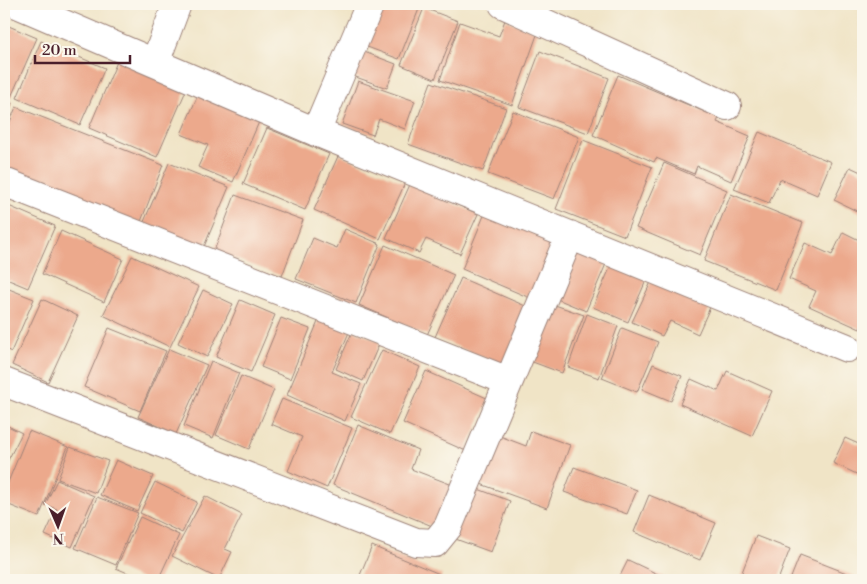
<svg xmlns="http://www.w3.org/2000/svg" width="867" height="584" font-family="'Libre Bodoni',serif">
	<rect width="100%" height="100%" fill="#fbf7ec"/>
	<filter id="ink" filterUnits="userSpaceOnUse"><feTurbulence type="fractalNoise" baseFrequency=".02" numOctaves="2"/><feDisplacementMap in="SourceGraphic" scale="10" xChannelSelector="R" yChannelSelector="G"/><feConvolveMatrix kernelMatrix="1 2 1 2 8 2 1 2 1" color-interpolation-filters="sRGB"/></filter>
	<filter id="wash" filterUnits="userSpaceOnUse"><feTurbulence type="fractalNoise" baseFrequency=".0096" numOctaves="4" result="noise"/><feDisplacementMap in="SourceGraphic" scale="20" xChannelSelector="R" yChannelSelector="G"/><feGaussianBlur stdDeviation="1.12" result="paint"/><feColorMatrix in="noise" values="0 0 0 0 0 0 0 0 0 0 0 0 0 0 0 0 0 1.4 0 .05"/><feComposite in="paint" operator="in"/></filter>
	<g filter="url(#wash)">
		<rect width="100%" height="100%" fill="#f0e4c6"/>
		<g id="blocks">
			<path fill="#eca98c" d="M 378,4 L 421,4 L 399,59 L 362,45 Z
				M 424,8 L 458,21 L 435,79 L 401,65 Z
				M 505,20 L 538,32 L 512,105 L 440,80 L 460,22 L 499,36 Z
				M 4,24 L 37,38 L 11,97 L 4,94 Z
				M 41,41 L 105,68 L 80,125 L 17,98 Z
				M 359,50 L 396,64 L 387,88 L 350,75 Z
				M 540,51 L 609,78 L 588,133 L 519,107 Z
				M 119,57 L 188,86 L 157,157 L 89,128 Z
				M 618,75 L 719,118 L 717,122 L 750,136 L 731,181 L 697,166 L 694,174 L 656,158 L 654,162 L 593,135 Z
				M 358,81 L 415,101 L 405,129 L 379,119 L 373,135 L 342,124 Z
				M 431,82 L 506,108 L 483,171 L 408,144 Z
				M 198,95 L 262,115 L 233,182 L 198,167 L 208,145 L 181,134 Z
				M 4,100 L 12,103 L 4,124 Z
				M 16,107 L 163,165 L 140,224 L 4,170 L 4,136 Z
				M 513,111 L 579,137 L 554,199 L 488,174 Z
				M 267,128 L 329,154 L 305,210 L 243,184 Z
				M 759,132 L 831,162 L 817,195 L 780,179 L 769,203 L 734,189 Z
				M 583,140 L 652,167 L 625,236 L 556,209 Z
				M 339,154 L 405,183 L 380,239 L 314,210 Z
				M 169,163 L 229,187 L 203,249 L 143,224 Z
				M 664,163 L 727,190 L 700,255 L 636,228 Z
				M 850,167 L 863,173 L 863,214 L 834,200 Z
				M 412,180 L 444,199 L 478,214 L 460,254 L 426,239 L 419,253 L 386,238 Z
				M 731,194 L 803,223 L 776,290 L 704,261 Z
				M 235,195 L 303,220 L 282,276 L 214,251 Z
				M 4,204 L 55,226 L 28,288 L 4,278 Z
				M 485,213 L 561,245 L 537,301 L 462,269 Z
				M 345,229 L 380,244 L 356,303 L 296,279 L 313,238 L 337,248 Z
				M 61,231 L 123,259 L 104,302 L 42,274 Z
				M 843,232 L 863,242 L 863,322 L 860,329 L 809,306 L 816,291 L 789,279 L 805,243 L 832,255 Z
				M 385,245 L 454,275 L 427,335 L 359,305 Z
				M 570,248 L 606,264 L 586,311 L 550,296 Z
				M 132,256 L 199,287 L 170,347 L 103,315 Z
				M 613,261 L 648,276 L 628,322 L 593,307 Z
				M 461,278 L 530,308 L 505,367 L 435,337 Z
				M 653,278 L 711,305 L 698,334 L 670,321 L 662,336 L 632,322 Z
				M 4,287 L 34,299 L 11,352 L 4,348 Z
				M 203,290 L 233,304 L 207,357 L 178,343 Z
				M 42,299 L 78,316 L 48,382 L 12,365 Z
				M 240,300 L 275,315 L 251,372 L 216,357 Z
				M 552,304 L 584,315 L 562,373 L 530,361 Z
				M 587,314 L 618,326 L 599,378 L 568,367 Z
				M 320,317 L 350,330 L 332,372 L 361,384 L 345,421 L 287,395 Z
				M 281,318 L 310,329 L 290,379 L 261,367 Z
				M 109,328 L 166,351 L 140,411 L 84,387 Z
				M 622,328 L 658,342 L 637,392 L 602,378 Z
				M 353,330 L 380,342 L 363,381 L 336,369 Z
				M 169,349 L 207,365 L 176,434 L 138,417 Z
				M 382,350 L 420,367 L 390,434 L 351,417 Z
				M 211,361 L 239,373 L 213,438 L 184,426 Z
				M 653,364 L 682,376 L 671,401 L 642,389 Z
				M 426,371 L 489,399 L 466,451 L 403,423 Z
				M 727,371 L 772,391 L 752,436 L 680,404 L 691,379 L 718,391 Z
				M 241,376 L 274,390 L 249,449 L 216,435 Z
				M 282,399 L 352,428 L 327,488 L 288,471 L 302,437 L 271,424 Z
				M 4,424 L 22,433 L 4,468 Z
				M 358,425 L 418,450 L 411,469 L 455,486 L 437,528 L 333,485 Z
				M 29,431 L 68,447 L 39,517 L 4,503 L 4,492 Z
				M 531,431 L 570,445 L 547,508 L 475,482 L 492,433 L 526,446 Z
				M 845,438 L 863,446 L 863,477 L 833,463 Z
				M 70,447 L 108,461 L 96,493 L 58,479 Z
				M 116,460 L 153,476 L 137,511 L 100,495 Z
				M 574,467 L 637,490 L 627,514 L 564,492 Z
				M 57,480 L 94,496 L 72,547 L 45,535 L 57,509 L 45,505 Z
				M 155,482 L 197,502 L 182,533 L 140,513 Z
				M 470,486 L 510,501 L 491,552 L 450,537 Z
				M 649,495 L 716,523 L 700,560 L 634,532 Z
				M 205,496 L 242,515 L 225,549 L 232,552 L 219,579 L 172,556 Z
				M 97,497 L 138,513 L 116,565 L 75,548 Z
				M 140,517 L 179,535 L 158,580 L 144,580 L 116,568 Z
				M 756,536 L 790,549 L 778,580 L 739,580 Z
				M 372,546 L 442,575 L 439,580 L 358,580 Z
				M 800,555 L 862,579 L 790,580 Z
				M 628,560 L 670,580 L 618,580 Z"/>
		</g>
	</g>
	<g filter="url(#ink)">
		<use href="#blocks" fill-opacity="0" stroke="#9d8278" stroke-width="1"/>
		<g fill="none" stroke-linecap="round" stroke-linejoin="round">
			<defs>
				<path id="minor" d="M 17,4 L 316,132 L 847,348
					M 503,4 L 727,106
					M 155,63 L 177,4
					M 316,132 L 370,4
					M 4,182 L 508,381
					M 4,382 L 416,542 L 435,543 L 448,527 L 570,235"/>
			</defs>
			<use href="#minor" stroke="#9d8278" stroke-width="30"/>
			<use href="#minor" stroke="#fff" stroke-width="28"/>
		</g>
	</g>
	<rect width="867" height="584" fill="none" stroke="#fbf7ec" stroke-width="20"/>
	<g transform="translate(58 526) rotate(178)" stroke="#fbf7ec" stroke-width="4" paint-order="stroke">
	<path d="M0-4L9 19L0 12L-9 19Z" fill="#4a1f2b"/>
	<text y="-8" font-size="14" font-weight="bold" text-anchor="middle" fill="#4a1f2b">N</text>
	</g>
	<path d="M35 55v8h95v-8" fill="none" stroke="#4a1f2b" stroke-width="2.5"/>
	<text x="42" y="55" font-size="15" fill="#4a1f2b" stroke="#fbf7ec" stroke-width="4" paint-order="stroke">20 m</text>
</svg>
